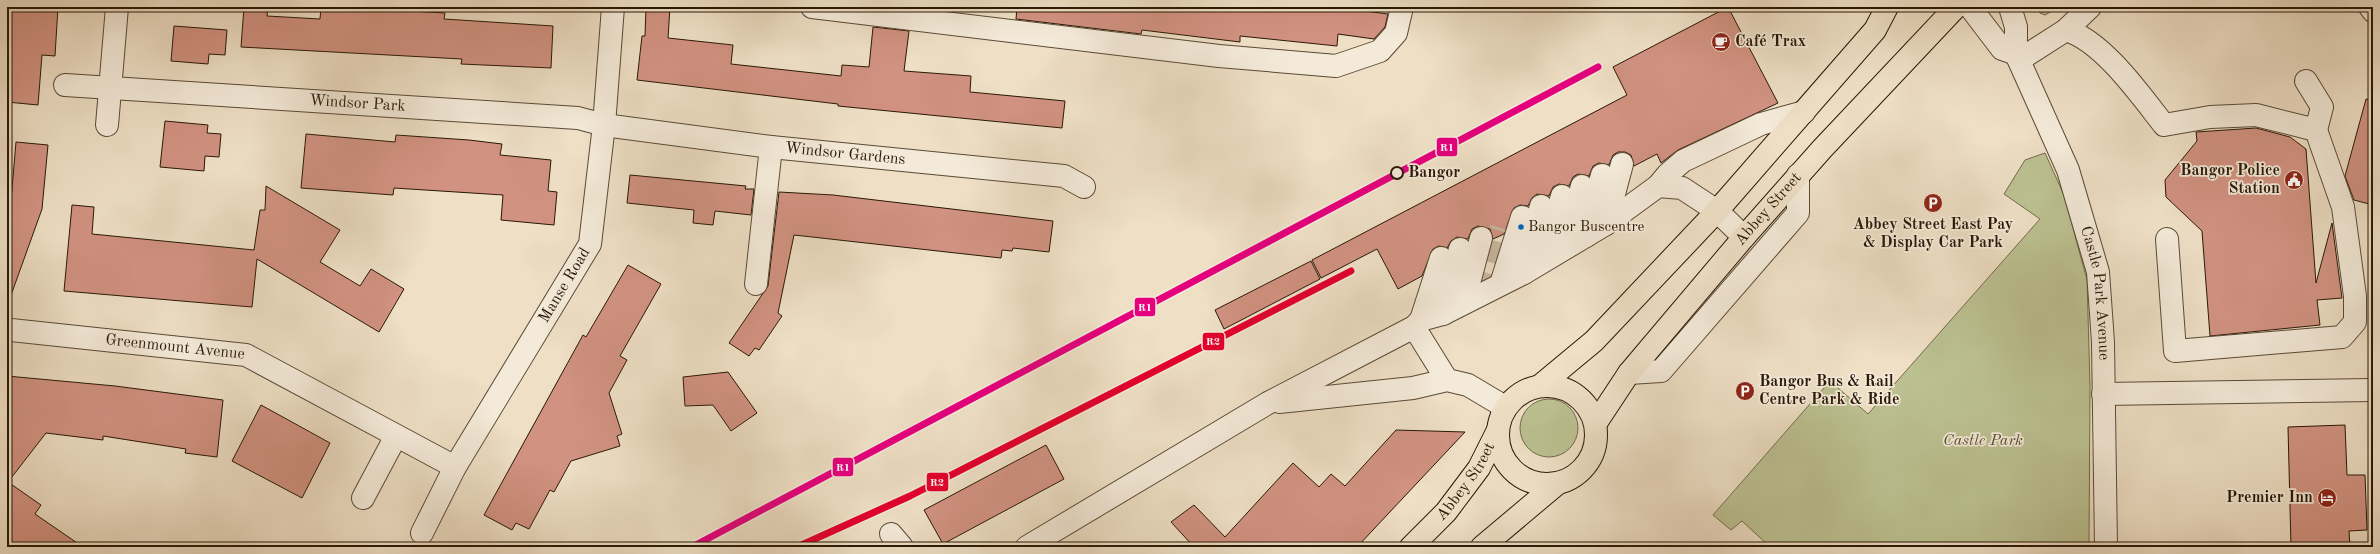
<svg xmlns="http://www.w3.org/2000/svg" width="2380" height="554" font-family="'Old Standard TT',serif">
	<rect width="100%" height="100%" fill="#eedfc5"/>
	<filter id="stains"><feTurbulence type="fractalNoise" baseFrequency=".005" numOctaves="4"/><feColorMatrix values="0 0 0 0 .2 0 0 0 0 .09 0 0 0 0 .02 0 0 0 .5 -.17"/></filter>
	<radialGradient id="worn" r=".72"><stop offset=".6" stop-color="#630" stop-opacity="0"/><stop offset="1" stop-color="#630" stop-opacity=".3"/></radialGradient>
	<path fill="#bcc192" stroke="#726c4c" d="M 2035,7 L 2059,7 L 2045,15 L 2040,13 Z
		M 2045,153 L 2064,195 L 2087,280 L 2090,385 L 2089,547 L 1770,547 L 1742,521 L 1731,530 L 1713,515 L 1830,381 L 1868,414 L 2040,219 L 2004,194 L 2025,160 Z
		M1520 428a29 29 0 1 1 58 0a29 29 0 1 1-58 0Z"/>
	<path fill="#d19281" stroke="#291806" d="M 9,7 L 58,7 L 55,56 L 42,55 L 38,105 L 7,102 Z
		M 244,7 L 268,7 L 267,16 L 320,19 L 321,7 L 345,7 L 445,13 L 444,19 L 553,26 L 551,68 L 461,64 L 462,59 L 241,47 Z
		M 646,7 L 670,7 L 668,38 L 733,45 L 731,64 L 841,76 L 842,65 L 869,67 L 873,27 L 909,31 L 904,71 L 971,76 L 970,92 L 1065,101 L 1062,128 L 838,106 L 838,104 L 637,80 L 642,36 L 645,36 Z
		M 1017,7 L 1336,7 L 1388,14 L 1385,27 L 1374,39 L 1338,34 L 1337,46 L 1240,36 L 1240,42 L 1142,30 L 1141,34 L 1016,19 Z
		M 1728,7 L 1778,103 L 1678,150 L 1661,163 L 1657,154 L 1634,166 L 1631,155 L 1625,152 L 1618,152 L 1613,155 L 1609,165 L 1599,163 L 1593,166 L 1589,176 L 1578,174 L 1573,177 L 1569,186 L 1559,184 L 1553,187 L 1549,196 L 1537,194 L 1532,198 L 1528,206 L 1520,205 L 1514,208 L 1504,234 L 1493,239 L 1490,229 L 1478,226 L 1472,229 L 1468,239 L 1457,237 L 1451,241 L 1447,248 L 1439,246 L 1433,249 L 1422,276 L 1398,289 L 1377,249 L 1321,278 L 1312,260 L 1627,95 L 1613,67 Z
		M 174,26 L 227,30 L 225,55 L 209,54 L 208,64 L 171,61 Z
		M 2366,99 L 2373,100 L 2373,205 L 2354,200 L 2345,176 Z
		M 165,121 L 208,125 L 207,133 L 221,134 L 219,157 L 205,156 L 204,171 L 160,167 Z
		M 2256,128 L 2290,137 L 2306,149 L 2316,283 L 2332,223 L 2342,298 L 2317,300 L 2320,325 L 2210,336 L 2202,231 L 2166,197 L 2165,180 L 2197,141 L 2196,132 Z
		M 306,134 L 395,142 L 396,135 L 469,140 L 502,144 L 500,155 L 551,160 L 548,191 L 557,192 L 554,225 L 501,220 L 503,195 L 394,188 L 393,195 L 301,188 Z
		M 16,142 L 48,145 L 42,209 L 10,298 L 7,297 L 7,211 L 10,212 Z
		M 630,175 L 746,186 L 745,189 L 754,189 L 751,215 L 715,211 L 713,225 L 693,223 L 694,210 L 627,203 Z
		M 266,186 L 340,230 L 320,262 L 360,286 L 371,269 L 404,289 L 379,332 L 257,259 L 252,307 L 64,291 L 72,205 L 94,207 L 92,234 L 254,250 L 260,210 L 265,210 Z
		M 779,192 L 833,195 L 1053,221 L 1049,252 L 1013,248 L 1012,251 L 1002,250 L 1001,258 L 794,235 L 778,313 L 782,316 L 759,350 L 755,348 L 749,356 L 729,343 L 768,286 Z
		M 1311,261 L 1320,279 L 1224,329 L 1215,310 Z
		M 628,265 L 661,284 L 620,356 L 627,360 L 609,393 L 622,434 L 617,436 L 620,446 L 571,461 L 554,492 L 550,490 L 529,529 L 516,523 L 512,530 L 484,515 L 583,335 L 586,337 Z
		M 728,372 L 757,413 L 731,431 L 713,405 L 685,406 L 683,377 Z
		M 7,376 L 115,386 L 223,400 L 217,457 L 185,453 L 186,449 L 103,436 L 103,440 L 46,433 L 8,482 L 41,505 L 35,514 L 83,547 L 7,547 Z
		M 261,405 L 330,443 L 302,498 L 232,461 Z
		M 2345,425 L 2347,475 L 2365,475 L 2367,530 L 2349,531 L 2350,547 L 2291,547 L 2288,427 Z
		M 1396,430 L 1465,432 L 1357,547 L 1194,547 L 1171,522 L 1194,505 L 1225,537 L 1293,463 L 1319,487 L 1331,474 L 1345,486 Z
		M 1046,445 L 1064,479 L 943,544 L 924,510 Z"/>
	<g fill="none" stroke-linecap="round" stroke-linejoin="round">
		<path stroke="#c7b79f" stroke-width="22" stroke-dasharray="22 11" stroke-linecap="butt" d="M 1481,294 L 1501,228"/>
		<defs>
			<g id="minor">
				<path d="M 812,7 L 1219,56 L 1336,66 L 1380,51 L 1396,33 L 1402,7"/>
				<path d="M 1970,7 L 2002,49 L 2016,54"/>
				<path id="s1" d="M 2010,7 L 2016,27 L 2016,54 L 2068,170 L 2098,272 L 2103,342 L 2106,547"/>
				<path d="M 2370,7 L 2373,11"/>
				<path d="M 2066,30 L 2090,7"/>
				<path d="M 2019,60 L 2066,30 C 2103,41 2141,96 2164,125 L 2210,117 L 2256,115 L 2316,130 L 2343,207 L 2355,296 L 2355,322 L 2342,337 L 2175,351 L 2167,239"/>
				<path d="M 2306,81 L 2322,107 L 2316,130"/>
				<path id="s2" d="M 65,85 L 578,118 L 604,125 L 771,147 L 1064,176 L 1084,187"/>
				<path d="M 107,125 L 117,7"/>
				<path d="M 1658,186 L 1682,188 L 1717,211 L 1744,237"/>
				<path d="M 1606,224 L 1622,164"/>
				<path d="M 1586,236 L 1602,175"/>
				<path d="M 1565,248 L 1582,186"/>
				<path d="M 1543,261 L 1562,196"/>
				<path d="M 1524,273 L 1541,206"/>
				<path d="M 756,284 L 771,147"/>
				<path d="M 1501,284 L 1522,217"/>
				<path d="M 1464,302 L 1481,238"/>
				<path d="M 1443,314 L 1460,249"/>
				<path d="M 1421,320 L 1441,258"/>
				<path d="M 1414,327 L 1447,380"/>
				<path id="s3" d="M 11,330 L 246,355 L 455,467"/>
				<path d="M 1629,373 L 1661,371 L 1798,213 L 1798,175"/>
				<path d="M 2103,394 L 2373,390"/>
				<path d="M 1279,402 L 1413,388 L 1447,380 L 1468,385 L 1505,407"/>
				<path d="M 363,498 L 396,436"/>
				<path id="s4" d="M 422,533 L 455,467 L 590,244 L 604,125 L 613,7"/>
				<path d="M 891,534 L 902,547"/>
				<path d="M 1027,547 L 1268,403 L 1414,327 L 1421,320 L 1443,314 L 1524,273 L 1606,224 L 1658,186 L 1668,174 L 1683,161 L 1761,124 L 1804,112"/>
			</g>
			<g id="major">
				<path d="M 1541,385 L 1594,341 L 1717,211 L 1875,30 L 1887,7"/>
				<circle cx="1547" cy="435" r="49"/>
				<path id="s5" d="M 1596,423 L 1629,373 L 1744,237 L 1822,149 L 1956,7"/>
				<path id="s6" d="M 1411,547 L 1446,512 L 1479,468 L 1498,430"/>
				<path d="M 1482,547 L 1558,483"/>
			</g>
		</defs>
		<use href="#minor" stroke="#5a4a36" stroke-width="24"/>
		<use href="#major" stroke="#291806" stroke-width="24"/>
		<use href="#minor" stroke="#f4ead9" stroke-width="22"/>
		<use href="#major" stroke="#eedfc5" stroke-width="22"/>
		<defs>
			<path id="rail-1" d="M 692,547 L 1598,67"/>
			<path id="rail-2" d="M 797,547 L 910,496 L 1351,271"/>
		</defs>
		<use href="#rail-1" stroke="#f4ead9" stroke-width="10"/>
		<use href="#rail-2" stroke="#f4ead9" stroke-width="10"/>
		<use href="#rail-1" stroke="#e5007d" stroke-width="7"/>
		<use href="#rail-2" stroke="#e4002b" stroke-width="7"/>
	</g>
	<defs>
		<symbol id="cafe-disc" viewBox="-11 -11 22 22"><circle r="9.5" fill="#8f2418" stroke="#f4ead9"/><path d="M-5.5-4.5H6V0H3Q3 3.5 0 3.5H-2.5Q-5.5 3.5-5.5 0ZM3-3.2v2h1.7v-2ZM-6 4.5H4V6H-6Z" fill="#fff"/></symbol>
		<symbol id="civic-disc" viewBox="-11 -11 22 22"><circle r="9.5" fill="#8f2418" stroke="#f4ead9"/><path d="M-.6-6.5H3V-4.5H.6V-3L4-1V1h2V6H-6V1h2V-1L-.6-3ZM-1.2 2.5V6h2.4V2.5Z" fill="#fff"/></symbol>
		<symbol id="parking-disc" viewBox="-11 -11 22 22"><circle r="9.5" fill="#8f2418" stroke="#f4ead9"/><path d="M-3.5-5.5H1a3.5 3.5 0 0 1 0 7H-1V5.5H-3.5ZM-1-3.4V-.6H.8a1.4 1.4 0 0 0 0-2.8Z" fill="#fff"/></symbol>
		<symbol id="hotel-disc" viewBox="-11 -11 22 22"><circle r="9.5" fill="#8f2418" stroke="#f4ead9"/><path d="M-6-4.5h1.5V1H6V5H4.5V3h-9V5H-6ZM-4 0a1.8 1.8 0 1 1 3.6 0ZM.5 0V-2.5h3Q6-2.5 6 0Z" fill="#fff"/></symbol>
	</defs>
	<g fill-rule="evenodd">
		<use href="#cafe-disc" x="1710" y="31" width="22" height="22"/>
		<use href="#civic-disc" x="2283" y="169" width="22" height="22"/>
		<use href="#parking-disc" x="1922" y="192" width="22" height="22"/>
		<use href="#parking-disc" x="1734" y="380" width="22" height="22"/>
		<use href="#hotel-disc" x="2316" y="487" width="22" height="22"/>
	</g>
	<circle fill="#f4ead9" stroke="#291806" stroke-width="2" cx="1397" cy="173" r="6"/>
	<circle fill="#0065bd" stroke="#f4ead9" stroke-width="1.5" cx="1521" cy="227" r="3.5"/>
	<g text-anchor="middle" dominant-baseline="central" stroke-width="3.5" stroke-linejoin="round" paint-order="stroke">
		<g font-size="15" fill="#291806" stroke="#f4ead9" text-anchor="start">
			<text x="1528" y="227">Bangor Buscentre</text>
		</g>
		<g font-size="16" font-weight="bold" fill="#291806" stroke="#f4ead9" text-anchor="start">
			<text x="1735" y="42">Café Trax</text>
			<text x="2280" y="171" text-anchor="end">Bangor Police<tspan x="2280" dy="18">Station</tspan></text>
			<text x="1933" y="225" text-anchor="middle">Abbey Street East Pay<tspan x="1933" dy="18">&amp; Display Car Park</tspan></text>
			<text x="1759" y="382">Bangor Bus &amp; Rail<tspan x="1759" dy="18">Centre Park &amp; Ride</tspan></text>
			<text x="2313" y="498" text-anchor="end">Premier Inn</text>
		</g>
		<g font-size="16" fill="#291806" stroke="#f4ead9">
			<text stroke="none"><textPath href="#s2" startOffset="293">Windsor Park</textPath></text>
			<text stroke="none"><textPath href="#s2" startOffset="784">Windsor Gardens</textPath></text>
			<text stroke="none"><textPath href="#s5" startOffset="275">Abbey Street</textPath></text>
			<text stroke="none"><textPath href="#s4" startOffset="286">Manse Road</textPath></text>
			<text stroke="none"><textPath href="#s1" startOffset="302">Castle Park Avenue</textPath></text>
			<text stroke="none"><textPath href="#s3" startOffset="165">Greenmount Avenue</textPath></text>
			<text stroke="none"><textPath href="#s6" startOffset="86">Abbey Street</textPath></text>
		</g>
		<g font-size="16" font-weight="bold" fill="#291806" stroke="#f4ead9" text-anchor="start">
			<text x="1408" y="173">Bangor</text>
		</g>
		<g font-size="16" font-style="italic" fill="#554b30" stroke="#f4ead9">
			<text x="1983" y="441">Castle Park</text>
		</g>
	</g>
	<g stroke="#f4ead9" stroke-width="1.5">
		<rect x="1436" y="137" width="22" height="20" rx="4" fill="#e5007d"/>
		<rect x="1134" y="297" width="22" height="20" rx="4" fill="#e5007d"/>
		<rect x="1202" y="332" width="23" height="19" rx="4" fill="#e4002b"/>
		<rect x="832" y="457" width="22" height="20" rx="4" fill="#e5007d"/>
		<rect x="926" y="472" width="23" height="20" rx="4" fill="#e4002b"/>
	</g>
	<g font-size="11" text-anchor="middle" font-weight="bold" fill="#fff">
		<text x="1447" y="151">R1</text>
		<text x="1145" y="311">R1</text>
		<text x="1213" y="345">R2</text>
		<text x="843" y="471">R1</text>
		<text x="937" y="486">R2</text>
	</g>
	<rect width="2380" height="554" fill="none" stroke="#eedfc5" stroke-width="24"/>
	<rect x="8" y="8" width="2364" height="538" fill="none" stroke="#291806" stroke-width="2"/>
	<rect x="12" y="12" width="2356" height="530" fill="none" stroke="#291806"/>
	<rect width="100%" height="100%" filter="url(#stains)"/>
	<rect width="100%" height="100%" fill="url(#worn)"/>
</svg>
